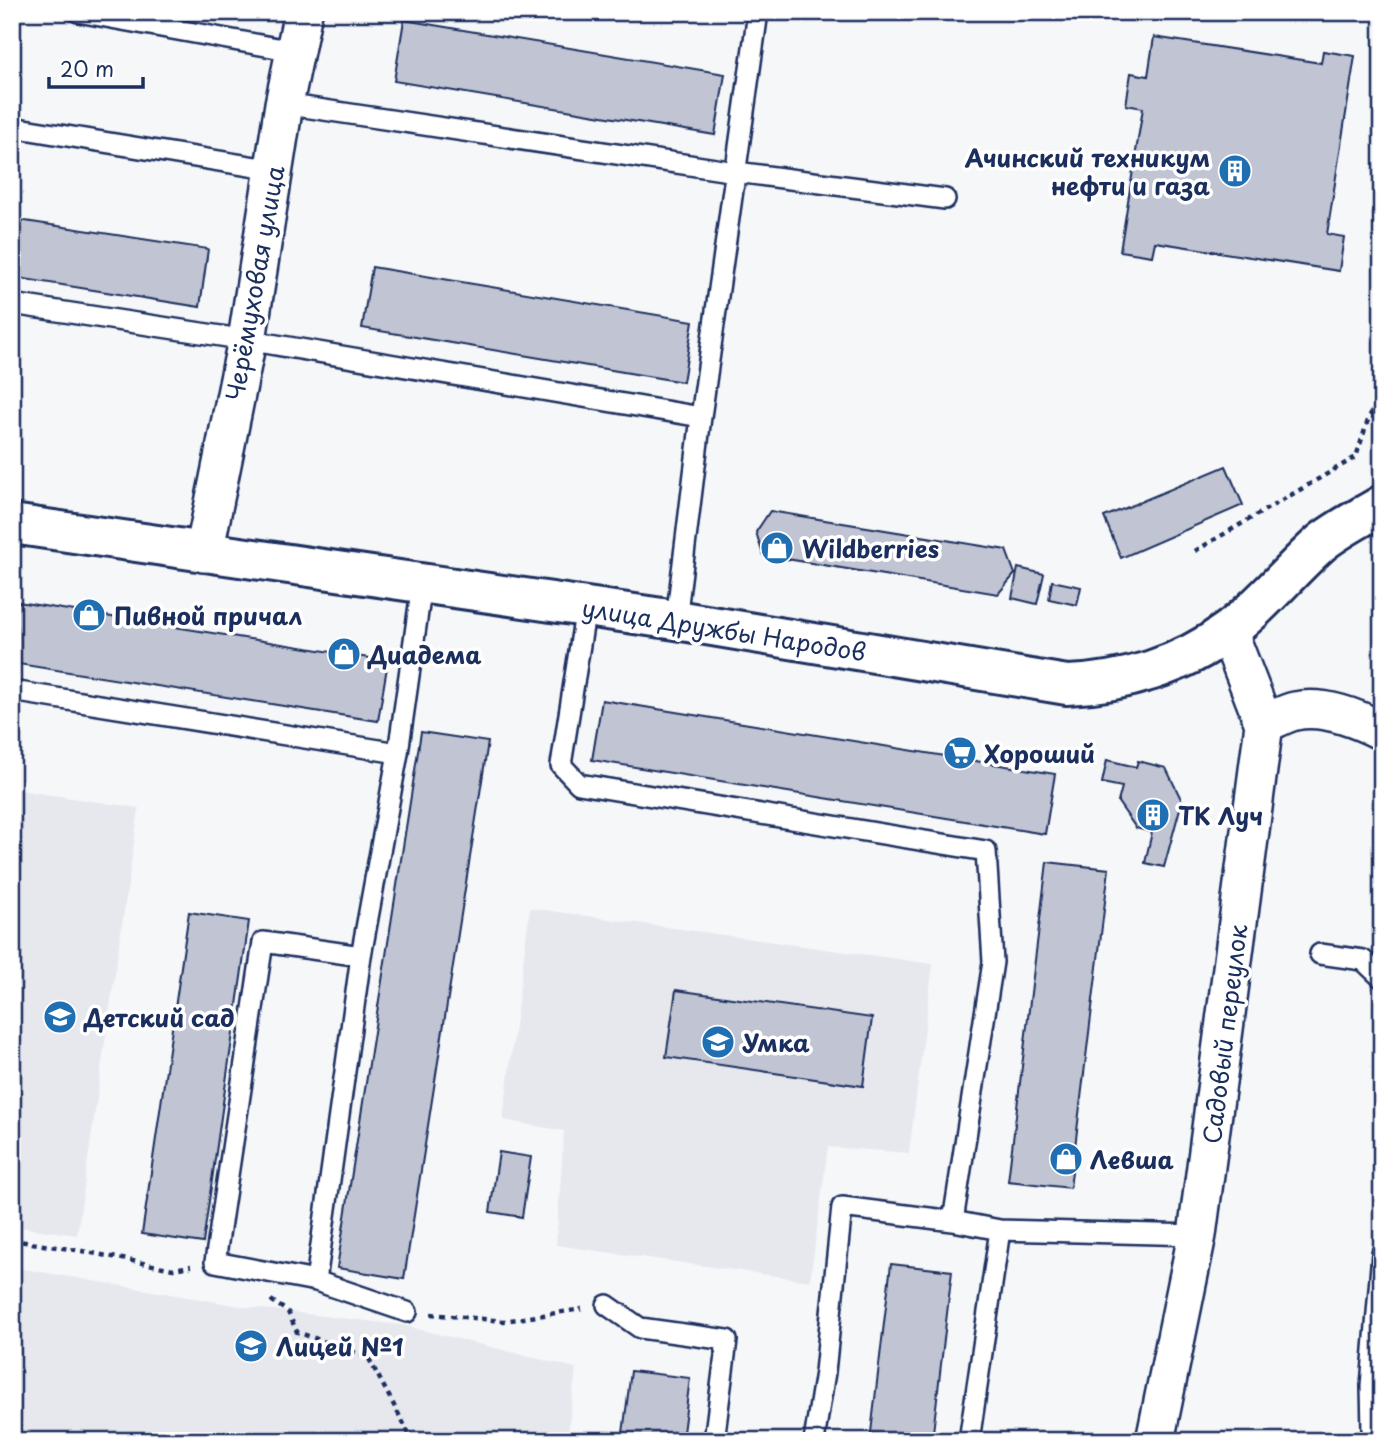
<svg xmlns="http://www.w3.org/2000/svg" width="1394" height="1453" font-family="'Playpen Sans',sans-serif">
	<rect width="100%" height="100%" fill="#f6f7f9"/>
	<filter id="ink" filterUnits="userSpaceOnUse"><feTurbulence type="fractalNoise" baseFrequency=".0143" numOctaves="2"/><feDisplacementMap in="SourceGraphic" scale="14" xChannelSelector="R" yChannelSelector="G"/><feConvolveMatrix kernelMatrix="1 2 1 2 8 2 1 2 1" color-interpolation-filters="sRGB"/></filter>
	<g filter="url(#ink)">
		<path fill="#e6e8ee" d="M 12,789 L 139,808 L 77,1235 L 12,1226 Z
			M 530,908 L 933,964 L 909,1153 L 828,1147 L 810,1281 L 556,1245 L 564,1131 L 503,1120 Z
			M 12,1267 L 246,1307 L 402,1325 L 576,1368 L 567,1441 L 12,1441 Z"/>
		<path fill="#c0c4d3" stroke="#1b2f5e" stroke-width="2" d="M 404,20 L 725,74 L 715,135 L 394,81 Z
			M 1154,37 L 1321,63 L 1323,51 L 1355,56 L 1327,234 L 1344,237 L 1339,271 L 1155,242 L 1152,256 L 1120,251 L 1143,108 L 1126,105 L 1131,73 L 1148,76 Z
			M 12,219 L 208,249 L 200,307 L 12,277 Z
			M 372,267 L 693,321 L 683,382 L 362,328 Z
			M 1226,466 L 1243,505 L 1121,558 L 1104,517 Z
			M 770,511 L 1006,550 L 1015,574 L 998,594 L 763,555 L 756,532 Z
			M 1018,568 L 1044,574 L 1037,604 L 1012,598 Z
			M 1052,581 L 1081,587 L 1077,605 L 1049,599 Z
			M 12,601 L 388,661 L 378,721 L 12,663 Z
			M 602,700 L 1055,774 L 1045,834 L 592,760 Z
			M 421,732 L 488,742 L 404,1279 L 337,1268 Z
			M 1107,760 L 1136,767 L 1138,761 L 1166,768 L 1182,801 L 1164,867 L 1145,863 L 1152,832 L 1136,828 L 1118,802 L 1122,787 L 1102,783 Z
			M 1047,862 L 1109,869 L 1070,1188 L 1008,1181 Z
			M 189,912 L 249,921 L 203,1243 L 142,1234 Z
			M 676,990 L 872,1018 L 863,1086 L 666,1057 Z
			M 499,1152 L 531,1157 L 522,1217 L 490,1212 Z
			M 891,1264 L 952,1271 L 932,1441 L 870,1441 Z
			M 631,1371 L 690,1378 L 682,1441 L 622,1441 Z"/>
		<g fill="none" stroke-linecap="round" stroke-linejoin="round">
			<defs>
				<path id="lane" d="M 78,12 L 294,51
					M 284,104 L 736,172 L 945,199
					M 12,127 L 274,170
					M 12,304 L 247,340 L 701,417
					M 586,607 L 561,765 L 579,784 L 986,851 L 993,962 L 953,1221 L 842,1207 L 825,1372 L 814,1441
					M 676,620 L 701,417 L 758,12
					M 12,691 L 398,753 L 361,956 L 316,1281 L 215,1262 L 263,942 L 361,956
					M 398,753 L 422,584
					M 1320,954 L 1363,960 L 1382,978
					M 953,1221 L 1000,1230
					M 316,1281 L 407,1312
					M 607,1305 L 640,1328 L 727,1340 L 714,1441
					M 969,1441 L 1000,1230 L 1197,1235
					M 1376,1441 L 1372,1430 L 1371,1386 L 1382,1253"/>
				<path id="street" d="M 204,553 L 247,340 L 284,104 L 303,12
					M 1264,724 C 1274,720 1285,713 1295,711 C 1324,705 1356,718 1382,731
					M 1155,1441 L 1197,1235 L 1264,724 L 1228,631"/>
				<path id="secondary" d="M 12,524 L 676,620 L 1067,685 C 1124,683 1181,666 1228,631 C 1262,606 1290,570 1322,542 C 1340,528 1362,517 1382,505"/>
			</defs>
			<use href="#lane" stroke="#1b2f5e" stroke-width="24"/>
			<use href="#street" stroke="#1b2f5e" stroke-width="42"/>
			<use href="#secondary" stroke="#1b2f5e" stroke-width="44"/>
			<path stroke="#1b2f5e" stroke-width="4.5" stroke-dasharray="5 5" stroke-linecap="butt" d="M 1370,417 L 1382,410
				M 1195,551 L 1356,457 L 1369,417 L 1382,392
				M 12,1240 L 82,1251 L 173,1269 L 191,1266
				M 271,1300 L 288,1312 L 297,1332 L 368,1357 L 413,1441
				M 431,1314 L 504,1321 L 582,1309"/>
			<use href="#lane" stroke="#fff" stroke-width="19"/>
			<use href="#street" stroke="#fff" stroke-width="37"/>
			<use href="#secondary" stroke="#fff" stroke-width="38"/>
		</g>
	</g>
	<defs>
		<symbol id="building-disc" viewBox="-11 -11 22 22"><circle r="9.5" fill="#1f6fb2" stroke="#fff"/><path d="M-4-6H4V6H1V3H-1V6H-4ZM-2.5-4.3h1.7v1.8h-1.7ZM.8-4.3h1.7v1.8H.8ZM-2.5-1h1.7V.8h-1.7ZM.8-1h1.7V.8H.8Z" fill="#fff"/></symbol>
		<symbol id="shop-disc" viewBox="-11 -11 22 22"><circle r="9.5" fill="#1f6fb2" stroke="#fff"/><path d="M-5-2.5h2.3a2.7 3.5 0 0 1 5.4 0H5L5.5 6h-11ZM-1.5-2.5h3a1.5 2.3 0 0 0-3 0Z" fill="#fff"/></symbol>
		<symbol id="supermarket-disc" viewBox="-11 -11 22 22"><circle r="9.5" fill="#1f6fb2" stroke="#fff"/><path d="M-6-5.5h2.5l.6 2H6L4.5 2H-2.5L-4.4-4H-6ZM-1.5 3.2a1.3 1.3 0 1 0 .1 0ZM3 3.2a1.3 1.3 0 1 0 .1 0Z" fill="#fff"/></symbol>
		<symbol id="school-disc" viewBox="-11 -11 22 22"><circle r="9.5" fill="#1f6fb2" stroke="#fff"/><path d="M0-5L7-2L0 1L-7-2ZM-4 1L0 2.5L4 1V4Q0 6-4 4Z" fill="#fff"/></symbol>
	</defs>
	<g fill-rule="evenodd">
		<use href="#building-disc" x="1216" y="152" width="38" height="38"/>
		<use href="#shop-disc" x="758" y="529" width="38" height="38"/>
		<use href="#shop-disc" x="70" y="596" width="38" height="38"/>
		<use href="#shop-disc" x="325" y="635" width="38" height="38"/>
		<use href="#supermarket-disc" x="941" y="734" width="38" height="38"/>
		<use href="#building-disc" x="1134" y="796" width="38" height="38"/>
		<use href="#school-disc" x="41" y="998" width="38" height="38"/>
		<use href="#school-disc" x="699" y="1023" width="38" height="38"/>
		<use href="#shop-disc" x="1047" y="1140" width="38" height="38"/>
		<use href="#school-disc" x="232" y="1327" width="38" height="38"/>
	</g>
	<g text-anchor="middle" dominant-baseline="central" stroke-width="7" stroke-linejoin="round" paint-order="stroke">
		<g font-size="24" font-weight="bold" fill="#1b2f5e" stroke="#fff" text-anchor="start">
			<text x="1210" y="157" text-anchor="end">Ачинский техникум<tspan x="1210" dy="28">нефти и газа</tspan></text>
			<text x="802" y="548">Wildberries</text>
			<text x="114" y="615">Пивной причал</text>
			<text x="368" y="654">Диадема</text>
			<text x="984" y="753">Хороший</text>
			<text x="1178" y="815">ТК Луч</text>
			<text x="84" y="1017">Детский сад</text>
			<text x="742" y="1042">Умка</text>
			<text x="1090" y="1159">Левша</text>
			<text x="276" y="1346">Лицей №1</text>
		</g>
		<g font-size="24" fill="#1b2f5e" stroke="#fff">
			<text transform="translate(254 283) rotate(-80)">Черёмуховая улица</text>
			<text transform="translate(724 629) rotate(9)">улица Дружбы Народов</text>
			<text transform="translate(1224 1034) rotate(-83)">Садовый переулок</text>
		</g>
	</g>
	<rect width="1394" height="1453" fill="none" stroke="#fff" stroke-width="42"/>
	<rect x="21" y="21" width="1352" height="1411" fill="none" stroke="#1b2f5e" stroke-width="2.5" filter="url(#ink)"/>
	<path d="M49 77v10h94v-10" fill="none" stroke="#1b2f5e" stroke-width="3.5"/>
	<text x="60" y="77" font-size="21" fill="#1b2f5e" stroke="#ffffff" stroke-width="5" paint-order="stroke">20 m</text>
</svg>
